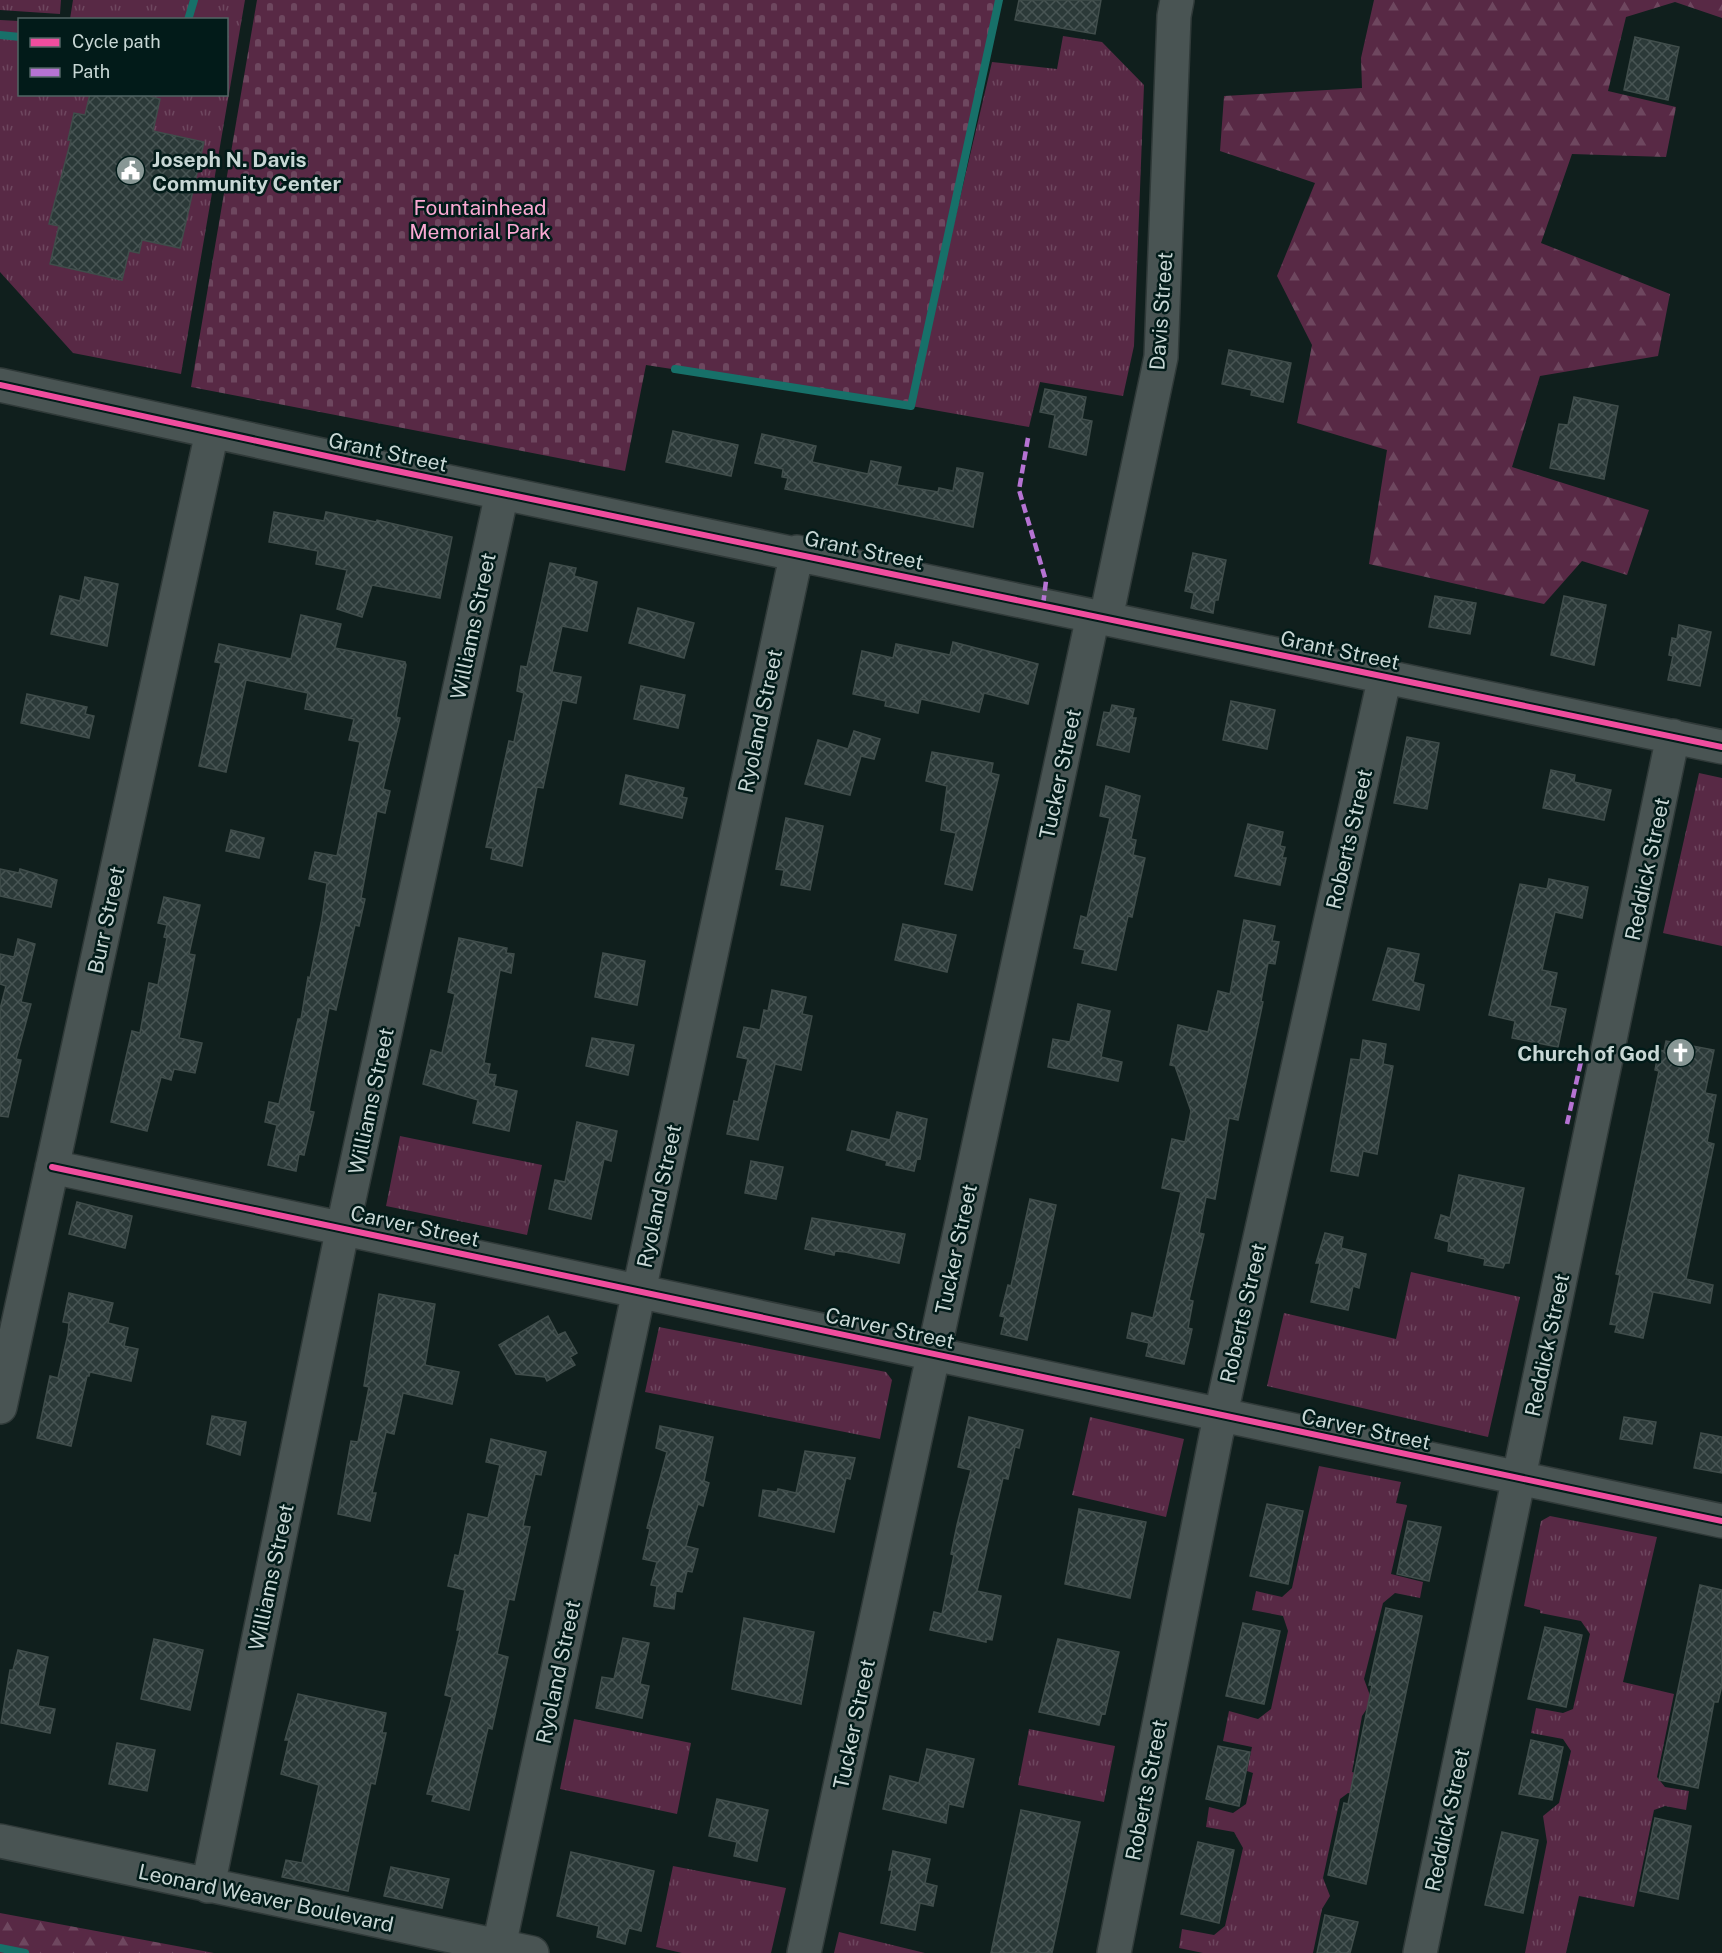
<svg xmlns="http://www.w3.org/2000/svg" width="1722" height="1953" font-family="'Public Sans',sans-serif">
	<defs>
		<pattern id="grass-tufts" width="24" height="20" patternUnits="userSpaceOnUse" patternTransform="scale(1.5)"><rect width="24" height="20" fill="#582945"/><path d="M3 7l-1-3M5 7V3M7 7l1-3M15 17l-1-3M17 17v-4M19 17l1-3" fill="none" stroke="#6e475f"/></pattern>
		<pattern id="forest-firs" width="22" height="20" patternUnits="userSpaceOnUse" patternTransform="scale(1.5)"><rect width="22" height="20" fill="#582945"/><path d="M5 1l3.5 6h-7zM16 11l3.5 6h-7z" fill="#6e475f"/></pattern>
		<pattern id="cemetery-stones" width="16" height="16" patternUnits="userSpaceOnUse" patternTransform="scale(1.5)"><rect width="16" height="16" fill="#582945"/><path d="M2 7V4a2 2 0 0 1 4 0v3zM10 15v-3a2 2 0 0 1 4 0v3z" fill="#6e475f"/></pattern>
		<pattern id="building-cross-hatch" width="8" height="8" patternUnits="userSpaceOnUse" patternTransform="scale(1.5)"><rect width="8" height="8" fill="#2b3938"/><path d="M0 0l8 8M0 8l8-8" fill="none" stroke="#485554"/></pattern>
	</defs>
	<rect width="100%" height="100%" fill="#101f1d"/>
	<path fill="url(#grass-tufts)" d="M 0,0 L 61,0 L 60,14 L 0,10 Z
		M 73,0 L 245,0 L 181,374 L 73,353 L 0,272 L 0,20 L 19,21 L 20,94 L 226,94 L 226,20 L 70,19 Z
		M 1063,36 L 1102,42 L 1144,85 L 1134,346 L 1123,396 L 1040,382 L 1029,427 L 911,406 L 992,62 L 1057,69 Z
		M 1699,773 L 1722,778 L 1722,946 L 1663,933 Z
		M 400,1136 L 542,1165 L 527,1235 L 386,1206 Z
		M 1411,1272 L 1520,1297 L 1488,1437 L 1267,1386 L 1284,1313 L 1396,1339 Z
		M 659,1327 L 886,1372 L 892,1380 L 880,1439 L 645,1392 Z
		M 1090,1417 L 1184,1439 L 1166,1517 L 1072,1495 Z
		M 1319,1466 L 1401,1482 L 1396,1503 L 1407,1505 L 1391,1574 L 1423,1582 L 1420,1598 L 1395,1593 L 1383,1603 L 1364,1679 L 1372,1701 L 1362,1716 L 1352,1772 L 1381,1780 L 1377,1799 L 1348,1793 L 1340,1799 L 1323,1878 L 1330,1896 L 1322,1909 L 1313,1953 L 1203,1953 L 1179,1948 L 1182,1929 L 1214,1935 L 1225,1926 L 1243,1848 L 1234,1832 L 1206,1827 L 1209,1807 L 1233,1813 L 1246,1804 L 1253,1773 L 1247,1771 L 1252,1747 L 1223,1741 L 1229,1711 L 1258,1719 L 1271,1709 L 1288,1631 L 1283,1616 L 1252,1610 L 1256,1591 L 1282,1597 L 1292,1588 Z
		M 1550,1516 L 1657,1537 L 1623,1682 L 1674,1694 L 1657,1777 L 1665,1787 L 1689,1791 L 1686,1810 L 1665,1806 L 1654,1810 L 1634,1907 L 1579,1896 L 1566,1953 L 1525,1953 L 1547,1842 L 1543,1816 L 1559,1803 L 1571,1751 L 1563,1739 L 1531,1733 L 1536,1708 L 1563,1713 L 1573,1709 L 1590,1634 L 1581,1621 L 1540,1613 L 1540,1610 L 1524,1606 L 1541,1521 Z
		M 574,1719 L 691,1743 L 677,1814 L 560,1789 Z
		M 1029,1729 L 1115,1746 L 1104,1802 L 1018,1785 Z
		M 673,1866 L 786,1888 L 771,1953 L 682,1953 L 656,1947 Z
		M 839,1932 L 925,1953 L 834,1953 Z"/>
	<path fill="url(#forest-firs)" d="M 1374,0 L 1722,0 L 1722,18 L 1675,2 L 1626,17 L 1608,91 L 1676,107 L 1666,157 L 1572,154 L 1541,243 L 1670,294 L 1658,356 L 1540,376 L 1512,467 L 1649,510 L 1627,575 L 1582,561 L 1544,604 L 1369,564 L 1387,450 L 1297,423 L 1312,345 L 1277,276 L 1315,183 L 1220,151 L 1224,96 L 1362,88 L 1361,58 Z
		M 0,1913 L 214,1953 L 0,1953 Z"/>
	<path fill="url(#cemetery-stones)" d="M 257,0 L 999,0 L 911,406 L 646,365 L 625,471 L 191,387 Z"/>
	<g fill="none" stroke-linecap="round" stroke-linejoin="round">
		<path stroke="#177069" stroke-width="8" d="M 188,20 L 194,0
			M 0,35 L 20,37
			M 675,369 L 911,406 L 999,0
			M 0,1948 L 25,1953"/>
	</g>
	<path fill="url(#building-cross-hatch)" stroke="#404d4b" stroke-width="1.5" d="M 1019,0 L 1101,0 L 1095,34 L 1015,20 Z
		M 1635,37 L 1679,47 L 1668,100 L 1624,90 Z
		M 90,94 L 140,94 L 160,99 L 153,131 L 204,142 L 180,248 L 142,240 L 139,253 L 129,251 L 122,280 L 50,264 L 59,226 L 49,224 L 71,140 L 68,140 L 74,113 L 85,115 Z
		M 1229,350 L 1291,363 L 1283,402 L 1251,395 L 1252,390 L 1222,384 Z
		M 1045,389 L 1086,397 L 1082,419 L 1092,421 L 1086,455 L 1049,447 L 1055,415 L 1040,412 Z
		M 1574,397 L 1618,406 L 1604,479 L 1550,468 L 1559,424 L 1568,425 Z
		M 673,431 L 738,445 L 731,476 L 666,462 Z
		M 762,434 L 816,446 L 812,462 L 868,474 L 871,461 L 901,467 L 897,485 L 938,492 L 939,488 L 953,491 L 957,468 L 983,473 L 973,527 L 785,489 L 788,478 L 782,477 L 783,469 L 755,463 Z
		M 274,512 L 324,521 L 326,512 L 376,522 L 377,520 L 452,537 L 440,598 L 372,585 L 362,617 L 337,609 L 347,570 L 316,564 L 318,551 L 269,542 Z
		M 1193,553 L 1226,560 L 1218,600 L 1215,600 L 1213,613 L 1191,608 L 1194,593 L 1185,591 Z
		M 550,563 L 576,568 L 574,576 L 597,582 L 587,631 L 562,626 L 552,672 L 581,677 L 576,703 L 562,700 L 543,788 L 537,787 L 522,866 L 491,859 L 493,848 L 486,847 L 509,741 L 514,742 L 524,693 L 517,691 L 521,666 L 527,667 Z
		M 85,577 L 118,584 L 107,646 L 51,634 L 60,596 L 80,601 Z
		M 1435,596 L 1476,603 L 1470,634 L 1429,627 Z
		M 1564,596 L 1606,605 L 1594,665 L 1551,655 Z
		M 638,608 L 694,623 L 684,658 L 629,643 Z
		M 301,615 L 341,624 L 335,648 L 405,662 L 406,665 L 396,717 L 400,718 L 383,789 L 390,791 L 385,813 L 377,811 L 361,898 L 365,899 L 359,926 L 355,925 L 336,1010 L 329,1008 L 309,1111 L 314,1112 L 304,1155 L 299,1154 L 296,1171 L 268,1165 L 277,1125 L 265,1122 L 269,1102 L 279,1104 L 298,1019 L 301,1019 L 308,977 L 310,978 L 322,918 L 327,883 L 309,879 L 315,852 L 337,856 L 360,742 L 349,740 L 354,719 L 305,709 L 308,693 L 246,680 L 226,772 L 199,766 L 221,663 L 215,662 L 219,644 L 291,659 Z
		M 1679,625 L 1711,632 L 1700,686 L 1668,680 L 1673,656 L 1669,655 L 1672,638 L 1677,639 Z
		M 953,642 L 1038,664 L 1028,704 L 984,693 L 979,712 L 921,699 L 918,713 L 885,706 L 886,701 L 853,694 L 862,651 L 893,658 L 896,644 L 950,655 Z
		M 641,686 L 685,695 L 678,728 L 634,719 Z
		M 27,694 L 87,707 L 85,714 L 94,716 L 89,738 L 21,723 Z
		M 1231,701 L 1275,710 L 1267,749 L 1223,740 Z
		M 1112,705 L 1134,709 L 1132,718 L 1136,718 L 1129,752 L 1097,745 L 1104,712 L 1110,713 Z
		M 854,731 L 880,739 L 874,759 L 861,756 L 850,795 L 805,784 L 818,740 L 848,749 Z
		M 1407,737 L 1439,743 L 1427,809 L 1394,803 Z
		M 932,752 L 993,763 L 991,773 L 999,775 L 972,890 L 945,884 L 956,833 L 941,830 L 947,786 L 926,781 Z
		M 1551,770 L 1575,775 L 1574,782 L 1611,790 L 1604,820 L 1543,808 Z
		M 626,775 L 684,788 L 682,797 L 687,798 L 682,818 L 620,804 Z
		M 1106,786 L 1140,796 L 1131,839 L 1136,840 L 1133,855 L 1145,858 L 1132,917 L 1128,916 L 1116,970 L 1082,963 L 1085,950 L 1074,948 L 1081,916 L 1087,918 L 1110,818 L 1100,816 Z
		M 786,818 L 823,826 L 810,890 L 781,885 L 784,870 L 776,869 Z
		M 1248,824 L 1283,832 L 1280,846 L 1285,847 L 1282,858 L 1286,858 L 1280,885 L 1235,876 Z
		M 231,830 L 264,838 L 259,858 L 226,851 Z
		M 0,869 L 19,873 L 20,869 L 57,880 L 51,907 L 0,896 Z
		M 1549,879 L 1588,887 L 1582,918 L 1555,912 L 1542,970 L 1557,973 L 1550,1006 L 1566,1009 L 1558,1047 L 1512,1038 L 1515,1021 L 1489,1015 L 1520,884 L 1547,889 Z
		M 164,897 L 200,905 L 189,954 L 195,955 L 179,1038 L 202,1043 L 195,1073 L 174,1069 L 171,1080 L 161,1077 L 147,1131 L 111,1122 L 132,1031 L 140,1033 L 149,983 L 158,985 L 167,938 L 164,937 L 167,925 L 158,923 Z
		M 1244,920 L 1275,926 L 1272,941 L 1279,942 L 1275,964 L 1268,963 L 1261,1001 L 1263,1002 L 1238,1120 L 1229,1118 L 1215,1199 L 1206,1197 L 1199,1233 L 1204,1234 L 1189,1300 L 1193,1301 L 1188,1328 L 1192,1329 L 1184,1364 L 1146,1356 L 1149,1343 L 1127,1338 L 1132,1313 L 1153,1318 L 1181,1192 L 1162,1188 L 1172,1139 L 1185,1142 L 1191,1111 L 1175,1066 L 1170,1065 L 1178,1025 L 1208,1032 L 1218,991 L 1230,994 Z
		M 903,924 L 956,935 L 947,972 L 895,960 Z
		M 459,938 L 507,948 L 506,953 L 514,954 L 511,973 L 500,970 L 484,1063 L 490,1064 L 488,1074 L 496,1075 L 494,1086 L 517,1091 L 509,1131 L 473,1123 L 478,1100 L 423,1084 L 431,1050 L 442,1053 L 455,994 L 448,992 Z
		M 18,939 L 35,944 L 21,1002 L 31,1004 L 16,1059 L 21,1060 L 8,1117 L 0,1116 L 0,1009 L 6,986 L 0,984 L 0,954 L 14,957 Z
		M 1388,948 L 1419,954 L 1413,982 L 1424,985 L 1419,1010 L 1373,1000 Z
		M 603,953 L 645,961 L 637,1005 L 595,997 Z
		M 772,990 L 806,997 L 802,1014 L 812,1016 L 801,1070 L 775,1064 L 758,1140 L 727,1134 L 734,1101 L 738,1102 L 748,1059 L 737,1057 L 744,1027 L 760,1030 L 764,1010 L 768,1011 Z
		M 1078,1004 L 1110,1011 L 1101,1057 L 1122,1062 L 1118,1081 L 1048,1067 L 1053,1039 L 1070,1042 Z
		M 592,1038 L 634,1045 L 628,1075 L 586,1066 Z
		M 1363,1040 L 1386,1044 L 1383,1064 L 1393,1066 L 1377,1154 L 1363,1151 L 1358,1176 L 1331,1171 L 1351,1059 L 1360,1060 Z
		M 1666,1041 L 1714,1050 L 1705,1093 L 1716,1095 L 1707,1142 L 1714,1144 L 1686,1279 L 1713,1285 L 1710,1303 L 1653,1292 L 1643,1338 L 1615,1332 L 1617,1325 L 1610,1324 L 1620,1275 L 1616,1274 L 1659,1071 L 1655,1070 L 1659,1050 L 1664,1051 Z
		M 897,1112 L 927,1119 L 920,1159 L 917,1158 L 914,1171 L 886,1165 L 887,1161 L 847,1150 L 852,1131 L 890,1140 Z
		M 577,1122 L 617,1131 L 611,1161 L 604,1159 L 591,1219 L 549,1209 L 555,1180 L 565,1182 Z
		M 751,1161 L 783,1167 L 776,1199 L 745,1193 Z
		M 1459,1175 L 1524,1188 L 1509,1263 L 1505,1263 L 1503,1268 L 1484,1265 L 1485,1259 L 1448,1251 L 1449,1242 L 1435,1238 L 1441,1215 L 1450,1218 Z
		M 1030,1199 L 1056,1205 L 1027,1340 L 1001,1334 L 1005,1317 L 1000,1316 L 1008,1285 L 1011,1286 Z
		M 77,1202 L 132,1216 L 125,1248 L 69,1234 Z
		M 812,1218 L 905,1234 L 899,1263 L 845,1252 L 835,1251 L 834,1255 L 805,1249 Z
		M 1325,1233 L 1343,1237 L 1341,1248 L 1366,1254 L 1359,1288 L 1353,1286 L 1348,1310 L 1311,1302 L 1320,1263 L 1316,1263 Z
		M 69,1293 L 113,1303 L 108,1323 L 128,1328 L 124,1346 L 138,1349 L 131,1381 L 90,1372 L 89,1376 L 87,1376 L 71,1446 L 37,1438 L 50,1376 L 58,1378 L 68,1334 L 69,1323 L 63,1322 Z
		M 379,1294 L 435,1304 L 425,1365 L 459,1372 L 452,1404 L 403,1393 L 394,1434 L 386,1432 L 372,1493 L 376,1493 L 370,1521 L 338,1514 L 351,1441 L 358,1442 L 369,1387 L 364,1386 Z
		M 548,1316 L 558,1335 L 565,1332 L 577,1353 L 570,1357 L 575,1365 L 547,1381 L 545,1377 L 516,1374 L 499,1345 Z
		M 212,1416 L 246,1422 L 240,1455 L 207,1444 Z
		M 969,1417 L 1023,1430 L 1019,1448 L 1015,1447 L 1008,1479 L 1003,1478 L 977,1591 L 1001,1596 L 992,1640 L 986,1639 L 986,1642 L 930,1630 L 934,1612 L 942,1614 L 954,1555 L 951,1554 L 957,1525 L 971,1470 L 958,1467 Z
		M 1624,1417 L 1656,1422 L 1652,1444 L 1620,1439 Z
		M 660,1426 L 713,1437 L 704,1481 L 709,1483 L 703,1506 L 698,1504 L 686,1546 L 698,1549 L 692,1572 L 687,1571 L 682,1592 L 676,1591 L 674,1609 L 654,1606 L 657,1586 L 651,1585 L 657,1562 L 643,1559 L 650,1529 L 647,1528 L 667,1452 L 656,1448 Z
		M 1701,1433 L 1722,1437 L 1722,1473 L 1694,1468 Z
		M 491,1439 L 546,1452 L 541,1475 L 535,1474 L 523,1526 L 530,1527 L 514,1600 L 509,1599 L 497,1654 L 508,1657 L 492,1729 L 488,1728 L 469,1810 L 432,1801 L 434,1795 L 427,1794 L 452,1697 L 445,1695 L 460,1630 L 457,1630 L 465,1590 L 448,1586 L 455,1555 L 459,1556 L 468,1514 L 488,1518 L 500,1465 L 486,1462 Z
		M 805,1451 L 855,1458 L 850,1479 L 846,1478 L 834,1532 L 759,1516 L 763,1490 L 777,1492 L 778,1489 L 796,1493 Z
		M 1267,1504 L 1303,1511 L 1288,1584 L 1250,1576 Z
		M 1079,1509 L 1146,1522 L 1130,1598 L 1065,1584 Z
		M 1408,1521 L 1441,1527 L 1429,1581 L 1397,1574 Z
		M 1700,1585 L 1722,1590 L 1722,1685 L 1718,1702 L 1714,1702 L 1698,1788 L 1659,1780 Z
		M 1386,1608 L 1422,1616 L 1366,1884 L 1328,1875 L 1344,1803 L 1348,1804 L 1372,1685 L 1369,1685 Z
		M 744,1618 L 814,1632 L 801,1704 L 732,1689 Z
		M 1243,1623 L 1280,1631 L 1264,1704 L 1226,1696 Z
		M 1545,1627 L 1582,1635 L 1566,1707 L 1528,1699 Z
		M 623,1638 L 649,1643 L 640,1684 L 649,1686 L 642,1718 L 596,1708 L 602,1677 L 614,1679 Z
		M 154,1639 L 203,1650 L 190,1710 L 141,1699 Z
		M 1058,1639 L 1119,1652 L 1105,1714 L 1102,1713 L 1099,1725 L 1039,1712 Z
		M 18,1650 L 48,1657 L 38,1706 L 55,1709 L 50,1733 L 1,1723 L 10,1670 L 13,1670 Z
		M 298,1694 L 386,1713 L 382,1733 L 386,1733 L 375,1784 L 371,1783 L 348,1891 L 282,1877 L 286,1860 L 302,1863 L 319,1785 L 281,1774 L 289,1740 L 285,1740 Z
		M 1531,1740 L 1563,1747 L 1552,1800 L 1519,1794 Z
		M 117,1743 L 155,1750 L 147,1791 L 109,1784 Z
		M 1218,1746 L 1250,1752 L 1239,1806 L 1206,1799 Z
		M 927,1749 L 974,1759 L 963,1807 L 949,1804 L 946,1823 L 883,1809 L 890,1776 L 919,1783 Z
		M 717,1799 L 768,1810 L 757,1861 L 734,1856 L 737,1842 L 709,1836 Z
		M 1021,1810 L 1080,1822 L 1052,1953 L 991,1953 Z
		M 1655,1818 L 1691,1826 L 1678,1899 L 1640,1891 Z
		M 1502,1832 L 1538,1840 L 1523,1913 L 1485,1905 Z
		M 1198,1842 L 1234,1850 L 1219,1923 L 1181,1914 Z
		M 893,1851 L 930,1859 L 925,1883 L 937,1886 L 933,1906 L 920,1903 L 915,1930 L 881,1923 L 892,1870 L 889,1870 Z
		M 571,1852 L 654,1871 L 641,1931 L 629,1928 L 625,1944 L 597,1937 L 599,1926 L 557,1916 Z
		M 391,1867 L 449,1879 L 442,1908 L 384,1896 Z
		M 1325,1915 L 1358,1922 L 1350,1953 L 1317,1953 Z"/>
	<g fill="none" stroke-linecap="round" stroke-linejoin="round">
		<defs>
			<path id="minor" d="M 0,385 L 363,464 L 1722,747
				M 1106,618 L 1161,357 L 1174,16 L 1177,0
				M 52,1167 L 1722,1521
				M 0,1407 L 212,432
				M 0,1841 L 532,1953
				M 208,1886 L 343,1227 L 502,493
				M 499,1946 L 797,552
				M 804,1953 L 1093,616
				M 1114,1953 L 1216,1436 L 1385,676
				M 1420,1953 L 1673,736"/>
		</defs>
		<use href="#minor" stroke="#303a39" stroke-width="36"/>
		<use href="#minor" stroke="#495453" stroke-width="33"/>
		<path stroke="#b673d3" stroke-width="4.5" stroke-dasharray="9 4.5" stroke-linecap="butt" d="M 1028,438 L 1019,490 L 1046,581 L 1043,605
			M 1567,1124 L 1582,1057"/>
		<defs>
			<path id="cycleway" d="M 0,385 L 363,464 L 1722,747
				M 52,1167 L 1722,1521"/>
		</defs>
		<use href="#cycleway" stroke="#021b19" stroke-width="10"/>
		<use href="#cycleway" stroke="#ef4d9e" stroke-width="6"/>
	</g>
	<defs>
		<symbol id="civic-disc" viewBox="-11 -11 22 22"><circle r="9.5" fill="#889795" stroke="#021b19"/><path d="M-.6-6.5H3V-4.5H.6V-3L4-1V1h2V6H-6V1h2V-1L-.6-3ZM-1.2 2.5V6h2.4V2.5Z" fill="#fff"/></symbol>
		<symbol id="church-disc" viewBox="-11 -11 22 22"><circle r="9.5" fill="#889795" stroke="#021b19"/><path d="M-1.2-6h2.4v3.5h3.3v2.4h-3.3V6h-2.4V-.1h-3.3v-2.4h3.3Z" fill="#fff"/></symbol>
	</defs>
	<g fill-rule="evenodd">
		<use href="#civic-disc" x="114" y="154" width="33" height="33"/>
		<use href="#church-disc" x="1664" y="1036" width="33" height="33"/>
	</g>
	<g text-anchor="middle" dominant-baseline="central" stroke-width="5" stroke-linejoin="round" paint-order="stroke">
		<g font-size="21" font-weight="bold" fill="#c8d7d5" stroke="#021b19" text-anchor="start">
			<text x="152" y="159">Joseph N. Davis<tspan x="152" dy="24">Community Center</tspan></text>
			<text x="1660" y="1053" text-anchor="end">Church of God</text>
		</g>
		<g font-size="21" fill="#faa9d3" stroke="#021b19">
			<text x="480" y="207">Fountainhead<tspan x="480" dy="24">Memorial Park</tspan></text>
		</g>
		<g font-size="21" fill="#c8d7d5" stroke="#021b19">
			<text transform="translate(1161 311) rotate(-86)">Davis Street</text>
			<text transform="translate(388 452) rotate(12)">Grant Street</text>
			<text transform="translate(864 550) rotate(12)">Grant Street</text>
			<text transform="translate(473 626) rotate(-78)">Williams Street</text>
			<text transform="translate(1340 650) rotate(12)">Grant Street</text>
			<text transform="translate(760 721) rotate(-78)">Ryoland Street</text>
			<text transform="translate(1060 774) rotate(-78)">Tucker Street</text>
			<text transform="translate(1349 839) rotate(-77)">Roberts Street</text>
			<text transform="translate(1647 869) rotate(-78)">Reddick Street</text>
			<text transform="translate(106 920) rotate(-78)">Burr Street</text>
			<text transform="translate(371 1101) rotate(-78)">Williams Street</text>
			<text transform="translate(659 1196) rotate(-78)">Ryoland Street</text>
			<text transform="translate(415 1226) rotate(12)">Carver Street</text>
			<text transform="translate(956 1249) rotate(-78)">Tucker Street</text>
			<text transform="translate(1243 1313) rotate(-77)">Roberts Street</text>
			<text transform="translate(890 1328) rotate(12)">Carver Street</text>
			<text transform="translate(1547 1345) rotate(-78)">Reddick Street</text>
			<text transform="translate(1366 1429) rotate(12)">Carver Street</text>
			<text transform="translate(271 1577) rotate(-78)">Williams Street</text>
			<text transform="translate(558 1672) rotate(-78)">Ryoland Street</text>
			<text transform="translate(854 1724) rotate(-78)">Tucker Street</text>
			<text transform="translate(1146 1790) rotate(-79)">Roberts Street</text>
			<text transform="translate(1447 1820) rotate(-78)">Reddick Street</text>
			<text transform="translate(266 1898) rotate(12)">Leonard Weaver Boulevard</text>
		</g>
	</g>
	<rect x="18" y="18" width="210" height="78" fill="#021b19" stroke="#516664" stroke-width="1.5"/>
	<rect x="30" y="38" width="30" height="9" fill="#ef4d9e" stroke="#516664" stroke-width="1.5"/>
	<text x="72" y="48" font-size="18" fill="#c8d7d5">Cycle path</text>
	<rect x="30" y="68" width="30" height="9" fill="#b673d3" stroke="#516664" stroke-width="1.5"/>
	<text x="72" y="78" font-size="18" fill="#c8d7d5">Path</text>
</svg>
